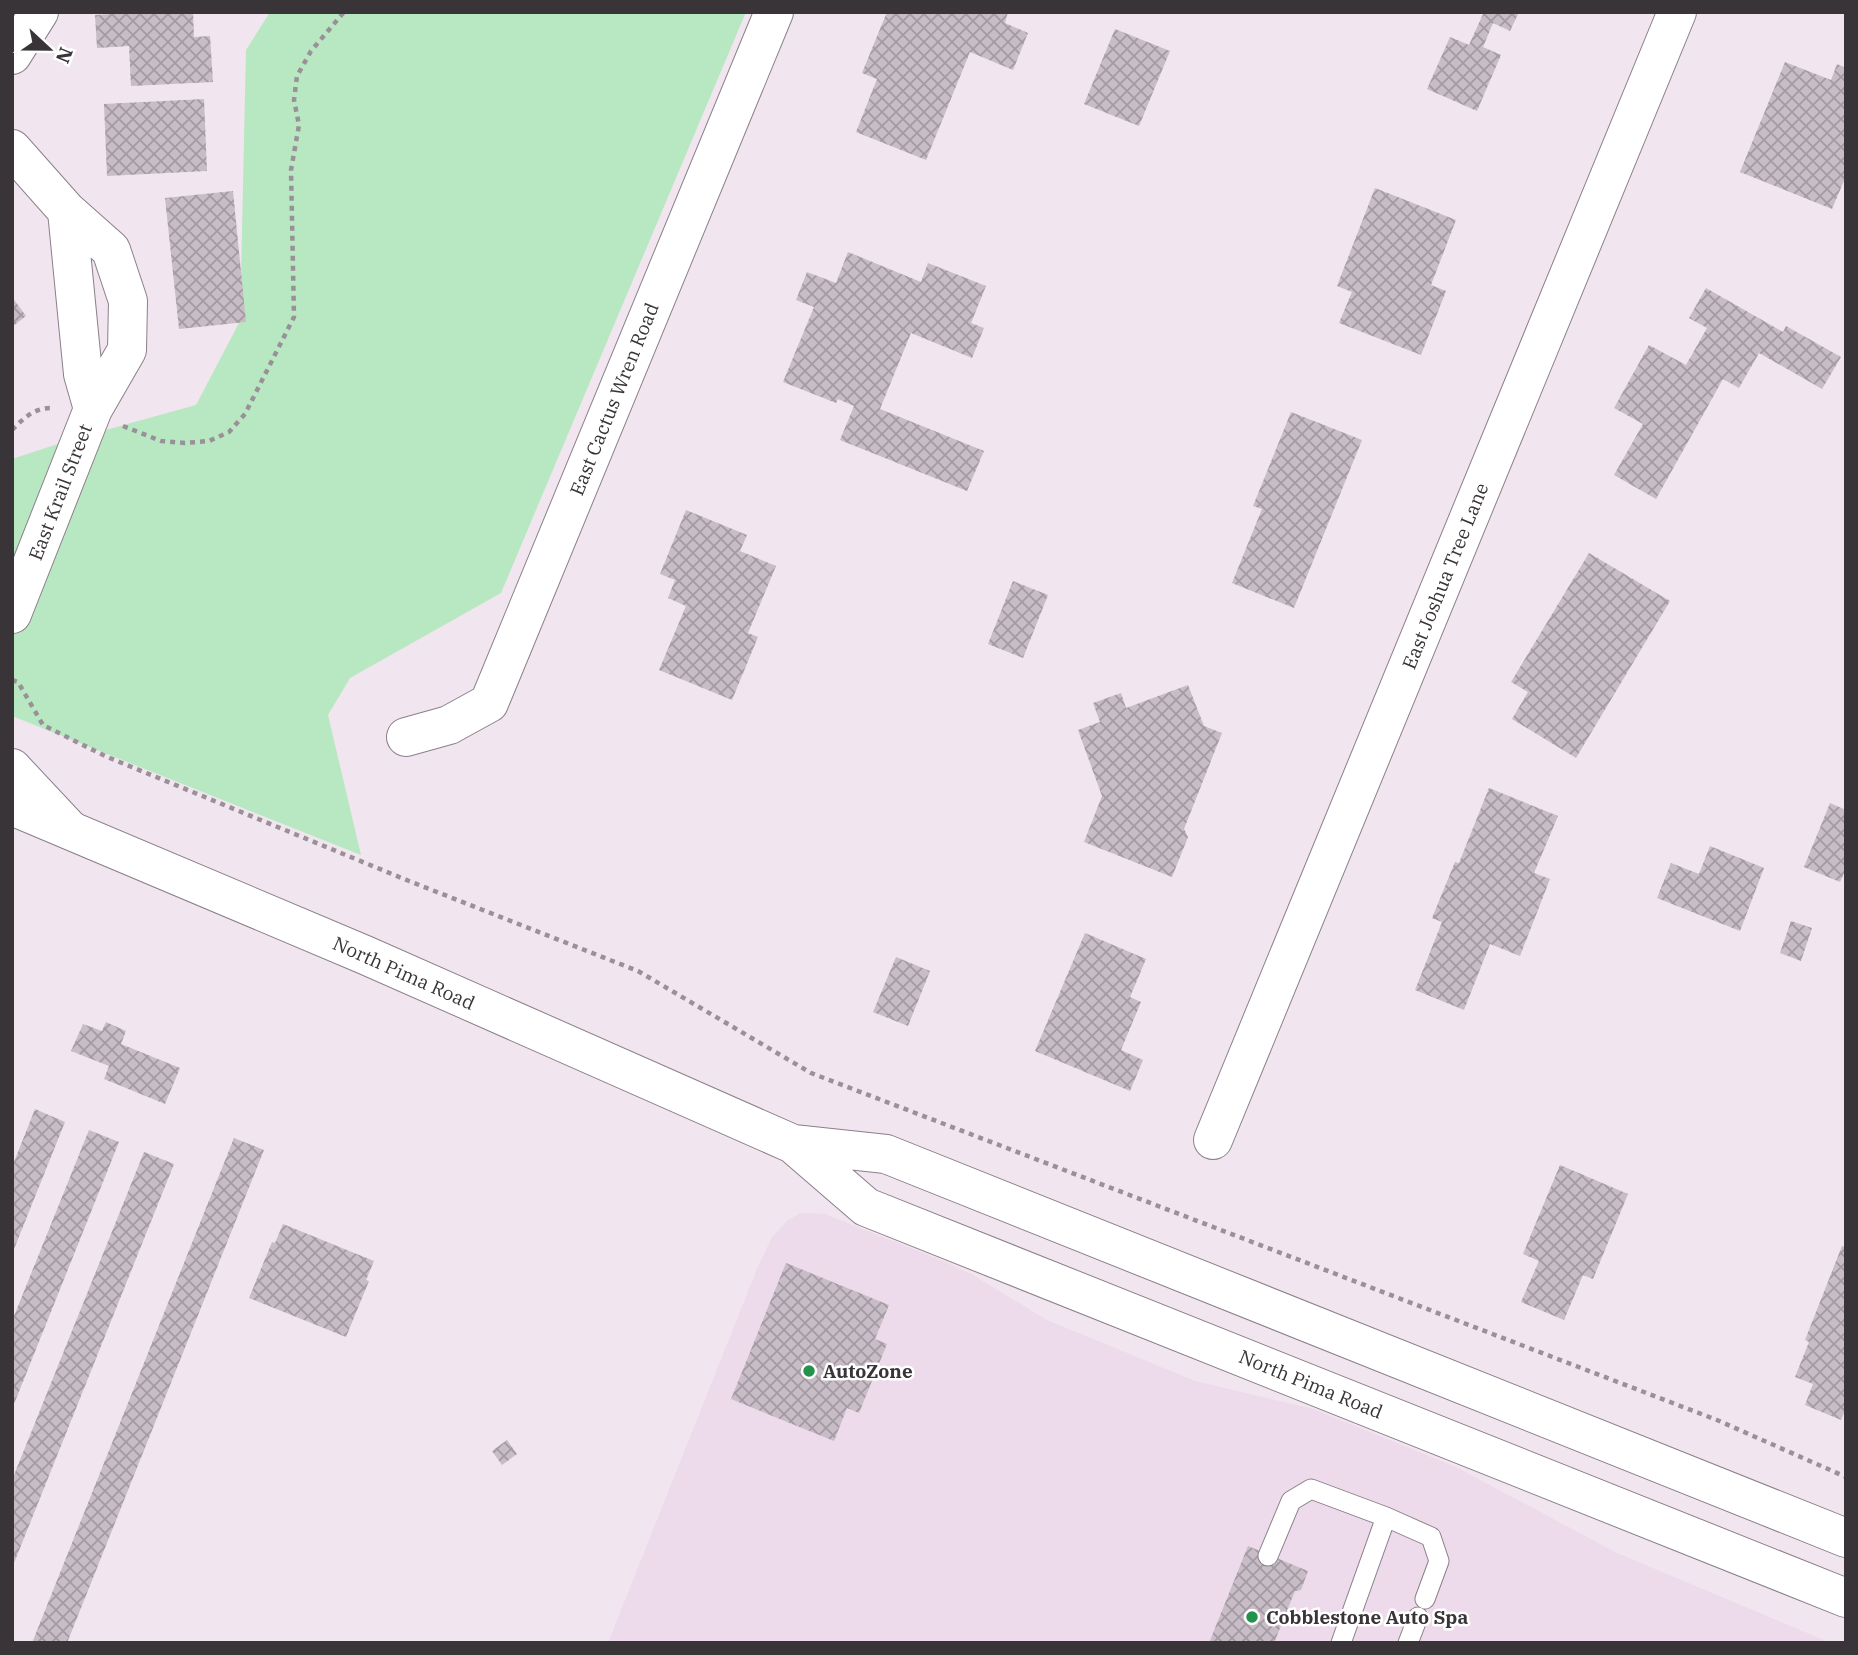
<svg xmlns="http://www.w3.org/2000/svg" width="1858" height="1655" font-family="'IBM Plex Serif',serif">
	<defs>
		<pattern id="building-cross-hatch" width="8" height="8" patternUnits="userSpaceOnUse" patternTransform="scale(1.75)"><rect width="8" height="8" fill="#c8bcc6"/><path d="M0 0l8 8M0 8l8-8" fill="none" stroke="#a39aa2"/></pattern>
	</defs>
	<rect width="100%" height="100%" fill="#f1e5ef"/>
	<path fill="#eddaea" d="M 801,1213 L 825,1214 L 945,1262 L 971,1274 L 1047,1320 L 1195,1381 L 1313,1409 L 1456,1467 L 1617,1553 L 1831,1643 L 608,1643 L 757,1269 L 772,1237 L 787,1221 Z"/>
	<path fill="#b8e8c1" d="M 270,12 L 746,12 L 501,593 L 350,678 L 328,715 L 361,855 L 12,716 L 12,459 L 73,439 L 196,405 L 240,321 L 246,50 Z"/>
	<path fill="url(#building-cross-hatch)" d="M 142,12 L 193,12 L 194,37 L 210,36 L 213,82 L 131,86 L 129,46 L 97,48 L 95,15 Z
		M 887,12 L 1008,12 L 1005,23 L 1028,33 L 1013,70 L 970,52 L 926,160 L 856,132 L 877,79 L 862,73 Z
		M 1478,12 L 1519,12 L 1510,31 L 1493,23 L 1483,47 L 1501,55 L 1477,111 L 1427,89 L 1450,37 L 1469,45 L 1483,14 Z
		M 1115,29 L 1170,51 L 1139,126 L 1084,104 Z
		M 1785,62 L 1831,80 L 1837,64 L 1846,68 L 1846,176 L 1832,209 L 1740,172 Z
		M 204,99 L 207,171 L 107,176 L 104,104 Z
		M 1375,188 L 1456,220 L 1431,285 L 1446,291 L 1421,355 L 1339,323 L 1352,292 L 1337,286 Z
		M 233,191 L 246,322 L 179,329 L 165,198 Z
		M 848,252 L 921,282 L 928,263 L 986,286 L 971,323 L 984,328 L 972,358 L 911,333 L 880,409 L 984,451 L 967,491 L 840,440 L 854,406 L 838,399 L 836,403 L 783,382 L 814,307 L 796,300 L 807,272 L 836,283 Z
		M 1706,288 L 1783,332 L 1786,326 L 1841,357 L 1822,389 L 1759,353 L 1739,388 L 1723,379 L 1656,499 L 1614,475 L 1643,424 L 1614,408 L 1649,345 L 1686,365 L 1707,328 L 1689,318 Z
		M 12,297 L 26,316 L 12,327 Z
		M 1291,412 L 1362,440 L 1294,608 L 1232,583 L 1262,509 L 1253,506 Z
		M 686,510 L 747,535 L 740,551 L 776,566 L 748,633 L 758,637 L 732,700 L 659,670 L 686,606 L 668,598 L 675,580 L 660,574 Z
		M 1589,553 L 1670,601 L 1576,758 L 1512,719 L 1528,692 L 1511,682 Z
		M 1013,581 L 1048,595 L 1023,658 L 988,644 Z
		M 1188,685 L 1204,726 L 1222,733 L 1184,829 L 1188,837 L 1172,877 L 1084,842 L 1102,796 L 1078,730 L 1100,722 L 1093,703 L 1121,693 L 1126,708 Z
		M 1489,788 L 1558,816 L 1534,873 L 1550,879 L 1520,956 L 1490,944 L 1464,1010 L 1415,990 L 1442,922 L 1432,918 L 1455,862 L 1459,863 Z
		M 1830,803 L 1846,810 L 1846,869 L 1840,882 L 1804,867 Z
		M 1710,846 L 1764,868 L 1740,931 L 1657,898 L 1671,863 L 1699,874 Z
		M 1791,921 L 1812,928 L 1801,961 L 1780,953 Z
		M 1085,933 L 1146,959 L 1130,997 L 1141,1002 L 1121,1050 L 1143,1060 L 1130,1091 L 1035,1051 Z
		M 896,957 L 930,971 L 908,1026 L 873,1012 Z
		M 106,1022 L 126,1031 L 121,1044 L 180,1068 L 165,1104 L 104,1079 L 109,1066 L 71,1051 L 83,1024 L 102,1031 Z
		M 35,1109 L 65,1122 L 12,1254 L 12,1167 Z
		M 89,1130 L 119,1142 L 12,1409 L 12,1321 Z
		M 234,1138 L 264,1150 L 67,1643 L 32,1643 Z
		M 144,1152 L 174,1164 L 12,1568 L 12,1480 Z
		M 1560,1165 L 1628,1194 L 1593,1279 L 1583,1275 L 1564,1320 L 1521,1302 L 1539,1261 L 1523,1254 Z
		M 283,1224 L 374,1261 L 366,1280 L 369,1281 L 346,1337 L 249,1298 L 272,1242 L 275,1243 Z
		M 1842,1246 L 1846,1247 L 1846,1408 L 1841,1420 L 1805,1405 L 1813,1384 L 1795,1377 L 1809,1342 L 1805,1340 Z
		M 786,1263 L 889,1305 L 875,1339 L 887,1344 L 859,1413 L 847,1408 L 834,1441 L 731,1399 Z
		M 507,1440 L 517,1454 L 502,1465 L 492,1451 Z
		M 1248,1546 L 1308,1571 L 1301,1590 L 1295,1591 L 1274,1643 L 1209,1643 Z"/>
	<g fill="none" stroke-linecap="round" stroke-linejoin="round">
		<defs>
			<path id="lane" d="M 1268,1556 L 1291,1501 L 1311,1489 L 1386,1517 L 1431,1537 L 1439,1561 L 1425,1599
				M 1341,1643 L 1386,1517
				M 1408,1643 L 1418,1617"/>
			<path id="street" d="M 12,55 L 39,12
				M 12,149 L 67,211 L 111,250 L 128,301 L 127,350 L 93,409 L 12,614
				M 67,211 L 83,374 L 93,409
				M 406,737 L 449,725 L 489,703 L 774,12
				M 12,768 L 70,830
				M 1213,1140 L 1677,12"/>
			<path id="secondary" d="M 12,806 L 365,955 L 793,1144 L 866,1207 L 1846,1598
				M 793,1144 L 886,1154 L 1846,1538"/>
		</defs>
		<use href="#lane" stroke="#8b8089" stroke-width="21"/>
		<use href="#street" stroke="#8b8089" stroke-width="40"/>
		<use href="#secondary" stroke="#8b8089" stroke-width="40"/>
		<path stroke="#999098" stroke-width="4.5" stroke-dasharray="5 5" stroke-linecap="butt" d="M 123,426 L 161,441 L 185,443 L 209,441 L 229,432 L 245,414 L 294,317 L 291,170 L 299,125 L 294,100 L 297,76 L 311,51 L 344,12
			M 12,430 C 24,418 34,408 51,408
			M 12,680 L 18,682 L 43,725 L 105,756 L 409,881 L 638,971 L 811,1073 L 1717,1420 L 1846,1477"/>
		<use href="#lane" stroke="#fff" stroke-width="19"/>
		<use href="#street" stroke="#fff" stroke-width="38"/>
		<use href="#secondary" stroke="#fff" stroke-width="38"/>
	</g>
	<g fill="#25924b" stroke="#fff" stroke-width="2.5">
		<circle cx="809" cy="1371" r="7"/>
		<circle cx="1252" cy="1617" r="7"/>
	</g>
	<g text-anchor="middle" dominant-baseline="central" stroke-width="5" stroke-linejoin="round" paint-order="stroke">
		<g font-size="19" fill="#393438" stroke="#fff">
			<text transform="translate(614 399) rotate(-68)">East Cactus Wren Road</text>
			<text transform="translate(60 492) rotate(-69)">East Krail Street</text>
			<text transform="translate(1445 576) rotate(-68)">East Joshua Tree Lane</text>
			<text transform="translate(404 973) rotate(24)">North Pima Road</text>
			<text transform="translate(1311 1384) rotate(22)">North Pima Road</text>
		</g>
		<g font-size="19" font-weight="bold" fill="#393438" stroke="#fff" text-anchor="start">
			<text x="823" y="1371">AutoZone</text>
			<text x="1266" y="1617">Cobblestone Auto Spa</text>
		</g>
	</g>
	<rect width="1858" height="1655" fill="none" stroke="#393438" stroke-width="28"/>
	<g transform="translate(49 49) rotate(112)" stroke="#ffffff" stroke-width="5" paint-order="stroke">
	<path d="M0-5L12 26L0 18L-12 26Z" fill="#393438"/>
	<text y="-10" font-size="19" font-weight="bold" text-anchor="middle" fill="#393438">N</text>
	</g>
</svg>
